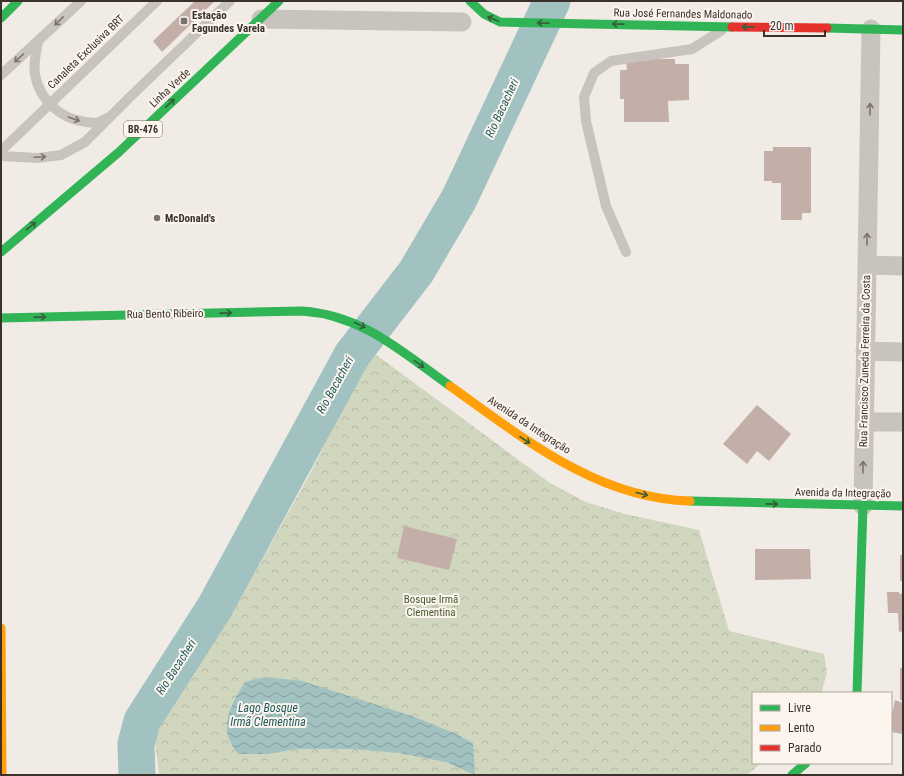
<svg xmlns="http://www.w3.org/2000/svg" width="904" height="776" font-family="'Roboto Condensed',sans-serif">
	<defs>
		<pattern id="park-crowns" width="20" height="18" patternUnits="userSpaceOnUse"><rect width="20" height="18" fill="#d1d6bf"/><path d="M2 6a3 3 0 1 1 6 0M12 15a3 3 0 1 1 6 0" fill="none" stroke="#b4b8a4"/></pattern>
		<pattern id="water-waves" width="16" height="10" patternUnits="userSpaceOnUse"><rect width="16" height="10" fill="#a1c2c1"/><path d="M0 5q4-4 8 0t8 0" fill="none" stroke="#849e9d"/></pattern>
	</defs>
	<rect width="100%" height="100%" fill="#f0ebe5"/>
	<path fill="url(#park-crowns)" d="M 371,351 L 550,483 L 586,502 L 625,514 L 699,530 L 729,631 L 824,654 L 827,673 L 821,693 L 753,693 L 753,763 L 761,763 L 747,775 L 159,775 L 154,733 L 233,612 L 311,472 Z"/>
	<path fill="url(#water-waves)" d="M 265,677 L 302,681 L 412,716 L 454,733 L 473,743 L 475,775 L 446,762 L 399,753 L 351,749 L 296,749 L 268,754 L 238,754 C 235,750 232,745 230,741 C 220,721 235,698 245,682 Z"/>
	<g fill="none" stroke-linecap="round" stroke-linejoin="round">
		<path stroke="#a1c2c1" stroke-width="37" d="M 137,775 L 136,744 L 142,721 L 215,607 L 352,355 L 416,272 L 459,199 L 552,1"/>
	</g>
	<path fill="#c3afa7" d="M 195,1 L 215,1 L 162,52 L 153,41 Z
		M 626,59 L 675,59 L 675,64 L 689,64 L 689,100 L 668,101 L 669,122 L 624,122 L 624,99 L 620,99 L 620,70 L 627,70 Z
		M 773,147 L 811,147 L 811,213 L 802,213 L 802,220 L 781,220 L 781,183 L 772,183 L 772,181 L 764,181 L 764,151 L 773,151 Z
		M 757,405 L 791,434 L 769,461 L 757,451 L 747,464 L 723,444 Z
		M 404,526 L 457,539 L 449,570 L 397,558 Z
		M 755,549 L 810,549 L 811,579 L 755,580 Z
		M 900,555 L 903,555 L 903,581 L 900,581 Z
		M 887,592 L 899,592 L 899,594 L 903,593 L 903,631 L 899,632 L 898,613 L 888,613 Z
		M 900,668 L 903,668 L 903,701 L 900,700 Z
		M 895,700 L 903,703 L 903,734 L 891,732 L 891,719 Z"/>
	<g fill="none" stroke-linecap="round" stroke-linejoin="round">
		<path stroke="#c9c3be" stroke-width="10" d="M 38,42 C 36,53 33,64 35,75 C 40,101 61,119 86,122 C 89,122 93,123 96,123 C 99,122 104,120 107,118
			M 1,75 L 81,1
			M 1,151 L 157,1
			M 1,156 L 38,158 L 61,155 L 85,142 L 132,95 L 230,1
			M 626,252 L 606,206 L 586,121 L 584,97 L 594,73 L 611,61 L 692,49 L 722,30"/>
		<path stroke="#c9c3be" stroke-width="19" d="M 261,19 L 462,22
			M 867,265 L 903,266
			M 865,351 L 903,352
			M 864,422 L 903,422
			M 863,506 L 871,29"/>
		<path stroke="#30b455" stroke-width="9" d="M 470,1 L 484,14 L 500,22 L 732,27
			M 1,18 L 18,1
			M 827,28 L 903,30
			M 1,252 L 119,152 L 279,1
			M 1,318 L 302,311 C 363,315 402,352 450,386
			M 690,501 L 903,506
			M 857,693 L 863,506
			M 792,775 L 806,763"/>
		<path stroke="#ff9f0a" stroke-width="9" d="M 450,386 C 522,437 597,499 690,501
			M 1,628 L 2,775"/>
		<path stroke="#e5322d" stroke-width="9" d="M 732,27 L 827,28"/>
	</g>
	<defs><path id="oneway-shaft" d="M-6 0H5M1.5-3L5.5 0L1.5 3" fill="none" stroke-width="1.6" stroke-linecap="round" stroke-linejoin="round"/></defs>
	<g stroke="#375e3a">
		<use href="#oneway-shaft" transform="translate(493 19) rotate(-157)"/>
		<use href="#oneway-shaft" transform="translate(543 23) rotate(-179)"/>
		<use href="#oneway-shaft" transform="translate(618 24) rotate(-179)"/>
		<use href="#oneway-shaft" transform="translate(748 27) rotate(-179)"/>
		<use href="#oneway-shaft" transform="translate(170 103) rotate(-43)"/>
		<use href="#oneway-shaft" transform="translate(31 226) rotate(-40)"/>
		<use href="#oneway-shaft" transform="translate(226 313) rotate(-1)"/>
		<use href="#oneway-shaft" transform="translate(40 317) rotate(-1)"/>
		<use href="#oneway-shaft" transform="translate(360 325) rotate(25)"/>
		<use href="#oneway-shaft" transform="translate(419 364) rotate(36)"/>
		<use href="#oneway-shaft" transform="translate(525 440) rotate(33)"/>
		<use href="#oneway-shaft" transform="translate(642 494) rotate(14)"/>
		<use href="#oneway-shaft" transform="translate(772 504) rotate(1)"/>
	</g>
	<g stroke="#7b726d">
		<use href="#oneway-shaft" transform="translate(59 21) rotate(136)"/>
		<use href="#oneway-shaft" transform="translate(19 58) rotate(138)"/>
		<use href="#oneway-shaft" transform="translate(870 109) rotate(-89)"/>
		<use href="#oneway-shaft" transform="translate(74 119) rotate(20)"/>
		<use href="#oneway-shaft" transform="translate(40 157) rotate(-3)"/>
		<use href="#oneway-shaft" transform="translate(867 239) rotate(-89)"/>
		<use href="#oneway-shaft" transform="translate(863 467) rotate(-89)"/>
	</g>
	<g fill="#7a716c" stroke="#fbf5ee" stroke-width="1.5">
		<rect x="180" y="17" width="8" height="8" rx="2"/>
		<circle cx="157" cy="218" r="4"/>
	</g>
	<g text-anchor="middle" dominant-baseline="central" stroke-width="4" stroke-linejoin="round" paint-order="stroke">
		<rect fill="#fbf5ee" stroke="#756b66" stroke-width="1" x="124" y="121" width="38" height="16" rx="3"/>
		<g font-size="10" font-weight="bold" fill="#3b302b">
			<text x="143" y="129">BR-476</text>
		</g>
		<g font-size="11" fill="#3b302b" stroke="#fbf5ee">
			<text transform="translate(683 14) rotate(1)">Rua José Fernandes Maldonado</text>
			<text transform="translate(86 52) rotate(-44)">Canaleta Exclusiva BRT</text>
			<text transform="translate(170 88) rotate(-43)">Linha Verde</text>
			<text transform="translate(165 314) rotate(-1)">Rua Bento Ribeiro</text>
			<text transform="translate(865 361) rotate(-89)">Rua Francisco Zuneda Ferreira da Costa</text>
			<text transform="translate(529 425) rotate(33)">Avenida da Integração</text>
			<text transform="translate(843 493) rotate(1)">Avenida da Integração</text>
		</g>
		<g font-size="11" font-weight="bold" fill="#3b302b" stroke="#fbf5ee" text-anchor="start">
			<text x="192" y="15">Estação<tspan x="192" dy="13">Fagundes Varela</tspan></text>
			<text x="165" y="218">McDonald's</text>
		</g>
		<g font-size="11" fill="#4a5a2e" stroke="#fbf5ee">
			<text x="431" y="599">Bosque Irmã<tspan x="431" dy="13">Clementina</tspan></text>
		</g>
		<g font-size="12" font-style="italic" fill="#1f5a5e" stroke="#fbf5ee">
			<text transform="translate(502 108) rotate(-65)">Rio Bacacheri</text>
			<text transform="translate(335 385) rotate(-61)">Rio Bacacheri</text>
			<text transform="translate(176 667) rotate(-57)">Rio Bacacheri</text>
			<text x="268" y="708">Lago Bosque<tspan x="268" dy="14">Irmã Clementina</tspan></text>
		</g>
	</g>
	<rect width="904" height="776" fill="none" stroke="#3b302b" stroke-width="4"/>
	<rect x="752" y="692" width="140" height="72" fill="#fbf5ee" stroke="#aea6a0"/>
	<rect x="760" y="705" width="20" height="6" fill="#30b455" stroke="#aea6a0"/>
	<text x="788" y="712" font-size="12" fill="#3b302b">Livre</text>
	<rect x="760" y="725" width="20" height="6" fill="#ff9f0a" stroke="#aea6a0"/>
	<text x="788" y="732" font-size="12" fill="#3b302b">Lento</text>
	<rect x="760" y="745" width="20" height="6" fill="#e5322d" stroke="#aea6a0"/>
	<text x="788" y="752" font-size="12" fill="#3b302b">Parado</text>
	<path d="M764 30v6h61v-6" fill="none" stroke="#3b302b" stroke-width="2"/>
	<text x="770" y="30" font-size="12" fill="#3b302b" stroke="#fbf5ee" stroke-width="3" paint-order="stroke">20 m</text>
</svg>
